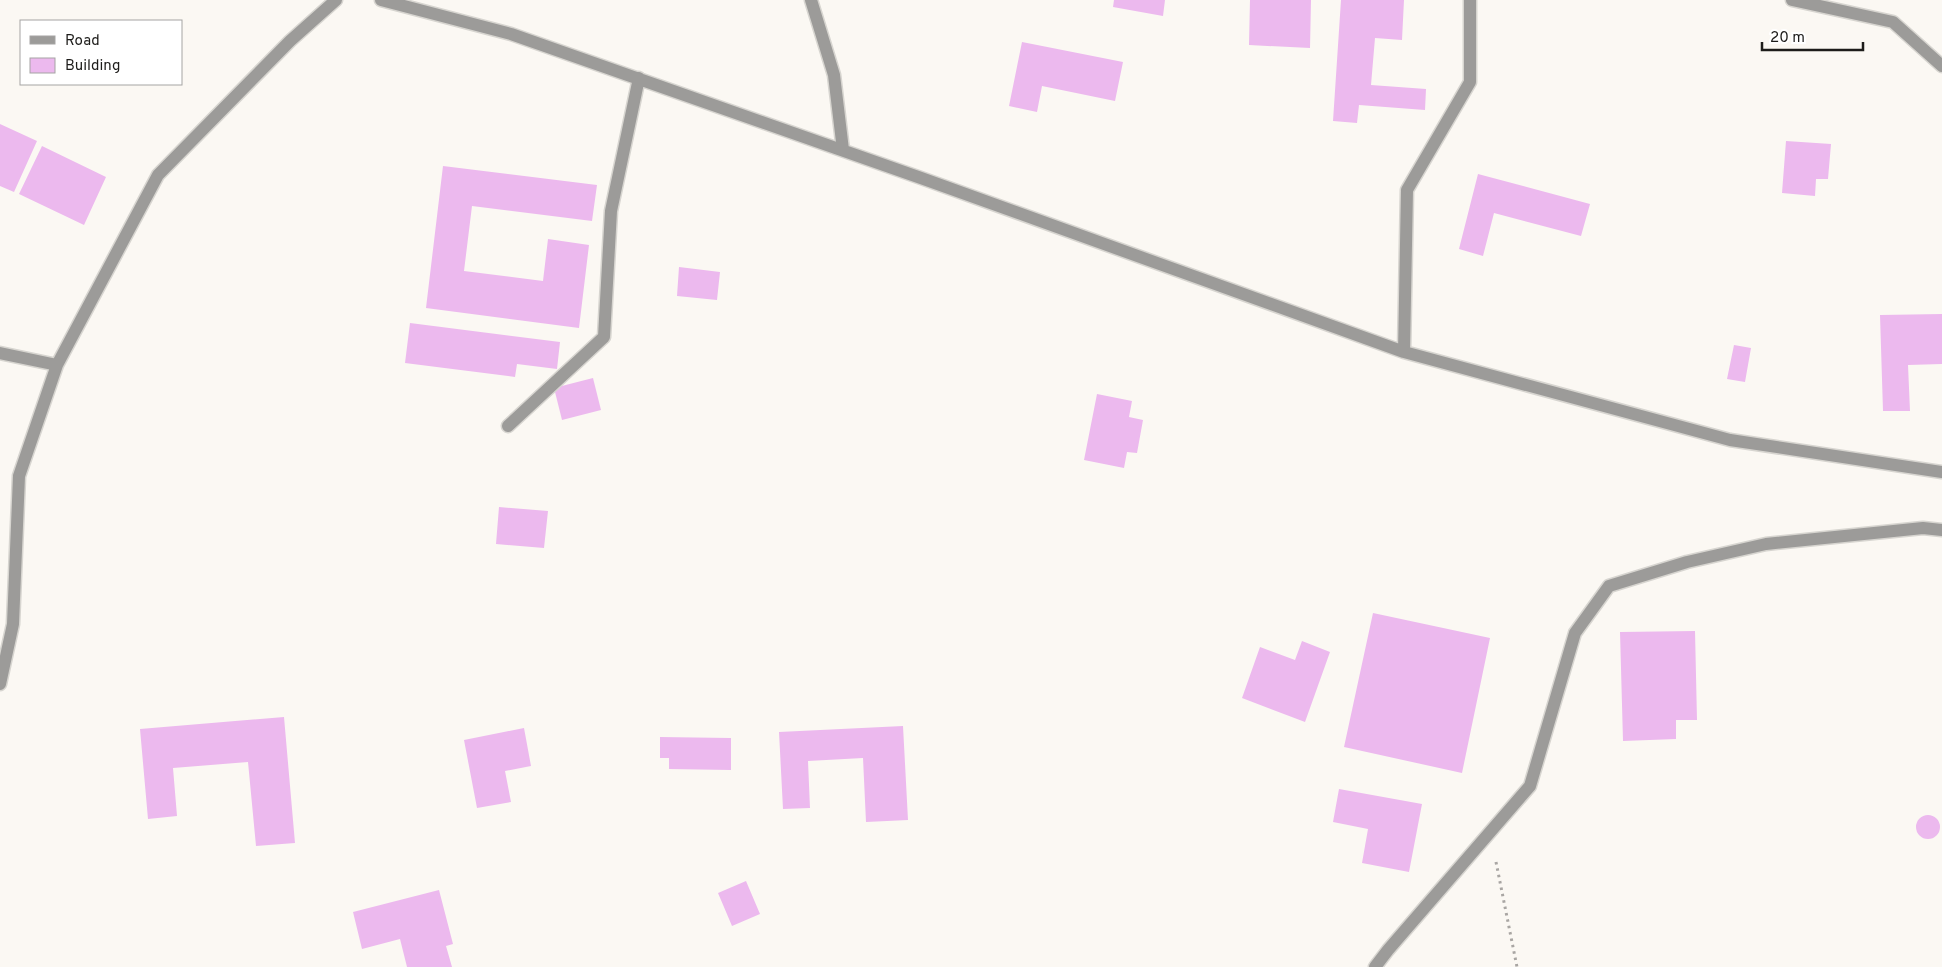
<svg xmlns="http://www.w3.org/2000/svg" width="1942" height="967" font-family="Overpass,sans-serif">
	<rect width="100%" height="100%" fill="#fbf8f3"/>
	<path fill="#ecb9ee" d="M 1114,0 L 1165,0 L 1163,16 L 1113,7 Z
		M 1250,0 L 1311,0 L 1310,48 L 1249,45 Z
		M 1341,0 L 1404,0 L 1402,40 L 1375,38 L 1371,85 L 1426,89 L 1425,110 L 1359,105 L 1357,123 L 1333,121 Z
		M 1022,42 L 1123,62 L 1115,101 L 1042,86 L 1037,112 L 1009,106 Z
		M 0,124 L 37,141 L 14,192 L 0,186 Z
		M 1786,141 L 1831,144 L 1828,179 L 1816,179 L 1815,196 L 1782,193 Z
		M 42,146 L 106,177 L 84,225 L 19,194 Z
		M 443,166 L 597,185 L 592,221 L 472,206 L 464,271 L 543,281 L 548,239 L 589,245 L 579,328 L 426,308 Z
		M 1478,174 L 1590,204 L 1581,236 L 1494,213 L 1483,256 L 1459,249 Z
		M 679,267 L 720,272 L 717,300 L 677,296 Z
		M 1942,314 L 1942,364 L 1908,365 L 1910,411 L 1883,411 L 1880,315 Z
		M 410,323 L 560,342 L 557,369 L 517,364 L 515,377 L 405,363 Z
		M 1734,345 L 1751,348 L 1745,382 L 1727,379 Z
		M 593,378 L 601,410 L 562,420 L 554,388 Z
		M 1097,394 L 1132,401 L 1129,417 L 1143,420 L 1137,453 L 1127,452 L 1124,468 L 1084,460 Z
		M 499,507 L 548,511 L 544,548 L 496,544 Z
		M 1373,613 L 1490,638 L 1462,773 L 1344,747 Z
		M 1695,631 L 1697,720 L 1676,720 L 1676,739 L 1623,741 L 1620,632 Z
		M 1302,641 L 1330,652 L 1305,722 L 1242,698 L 1260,647 L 1295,660 Z
		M 284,717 L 295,843 L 256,846 L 248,762 L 173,768 L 177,816 L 148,819 L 140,729 Z
		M 903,726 L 908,820 L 866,822 L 863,758 L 808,761 L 810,808 L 783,809 L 779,732 Z
		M 524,728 L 531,766 L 505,771 L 511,802 L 477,808 L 464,740 Z
		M 660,737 L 731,738 L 731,770 L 669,769 L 669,758 L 660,758 Z
		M 1339,789 L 1422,804 L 1409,872 L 1362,863 L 1368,829 L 1333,822 Z
		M1916 827a12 12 0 1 1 24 0a12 12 0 1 1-24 0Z
		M 746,881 L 760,914 L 732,926 L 718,893 Z
		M 439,890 L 453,944 L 446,946 L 452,967 L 407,967 L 400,939 L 362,949 L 353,912 Z"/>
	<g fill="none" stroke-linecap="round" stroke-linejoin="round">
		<defs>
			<path id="minor" d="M 381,0 L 511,34 L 921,178 L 1404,352 L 1730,440 L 1942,472
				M 811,0 L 834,75 L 843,150
				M 1792,0 L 1893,22 L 1942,66
				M 1404,352 L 1407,190 L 1470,82 L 1470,0
				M 0,353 L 57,365
				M 508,426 L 604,337 L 611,211 L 639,78
				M 0,684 L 13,624 L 19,476 L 57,365 L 158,175 L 290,41 L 336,0
				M 1375,967 L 1388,950 L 1530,786 L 1575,633 L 1609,586 L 1687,562 L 1766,544 L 1923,528 L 1942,530"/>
		</defs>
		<use href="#minor" stroke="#d7d5d0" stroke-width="15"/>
		<path stroke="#a9a6a3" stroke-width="3" stroke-dasharray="2.5 4" stroke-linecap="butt" d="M 1496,862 L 1517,967"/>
		<use href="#minor" stroke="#9c9b99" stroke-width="12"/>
	</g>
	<rect x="20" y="20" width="162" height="65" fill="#ffffff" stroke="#a5a4a3"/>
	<rect x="30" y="36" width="25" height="8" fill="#9c9b99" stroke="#a5a4a3"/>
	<text x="65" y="45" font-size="15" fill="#1d1c1a">Road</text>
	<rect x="30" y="58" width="25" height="15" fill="#ecb9ee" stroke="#a5a4a3"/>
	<text x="65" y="70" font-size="15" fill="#1d1c1a">Building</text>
	<path d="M1762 42v8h101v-8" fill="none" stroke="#1d1c1a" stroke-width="2.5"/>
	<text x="1770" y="42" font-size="15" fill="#1d1c1a" stroke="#ffffff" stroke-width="4" paint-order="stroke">20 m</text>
</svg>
